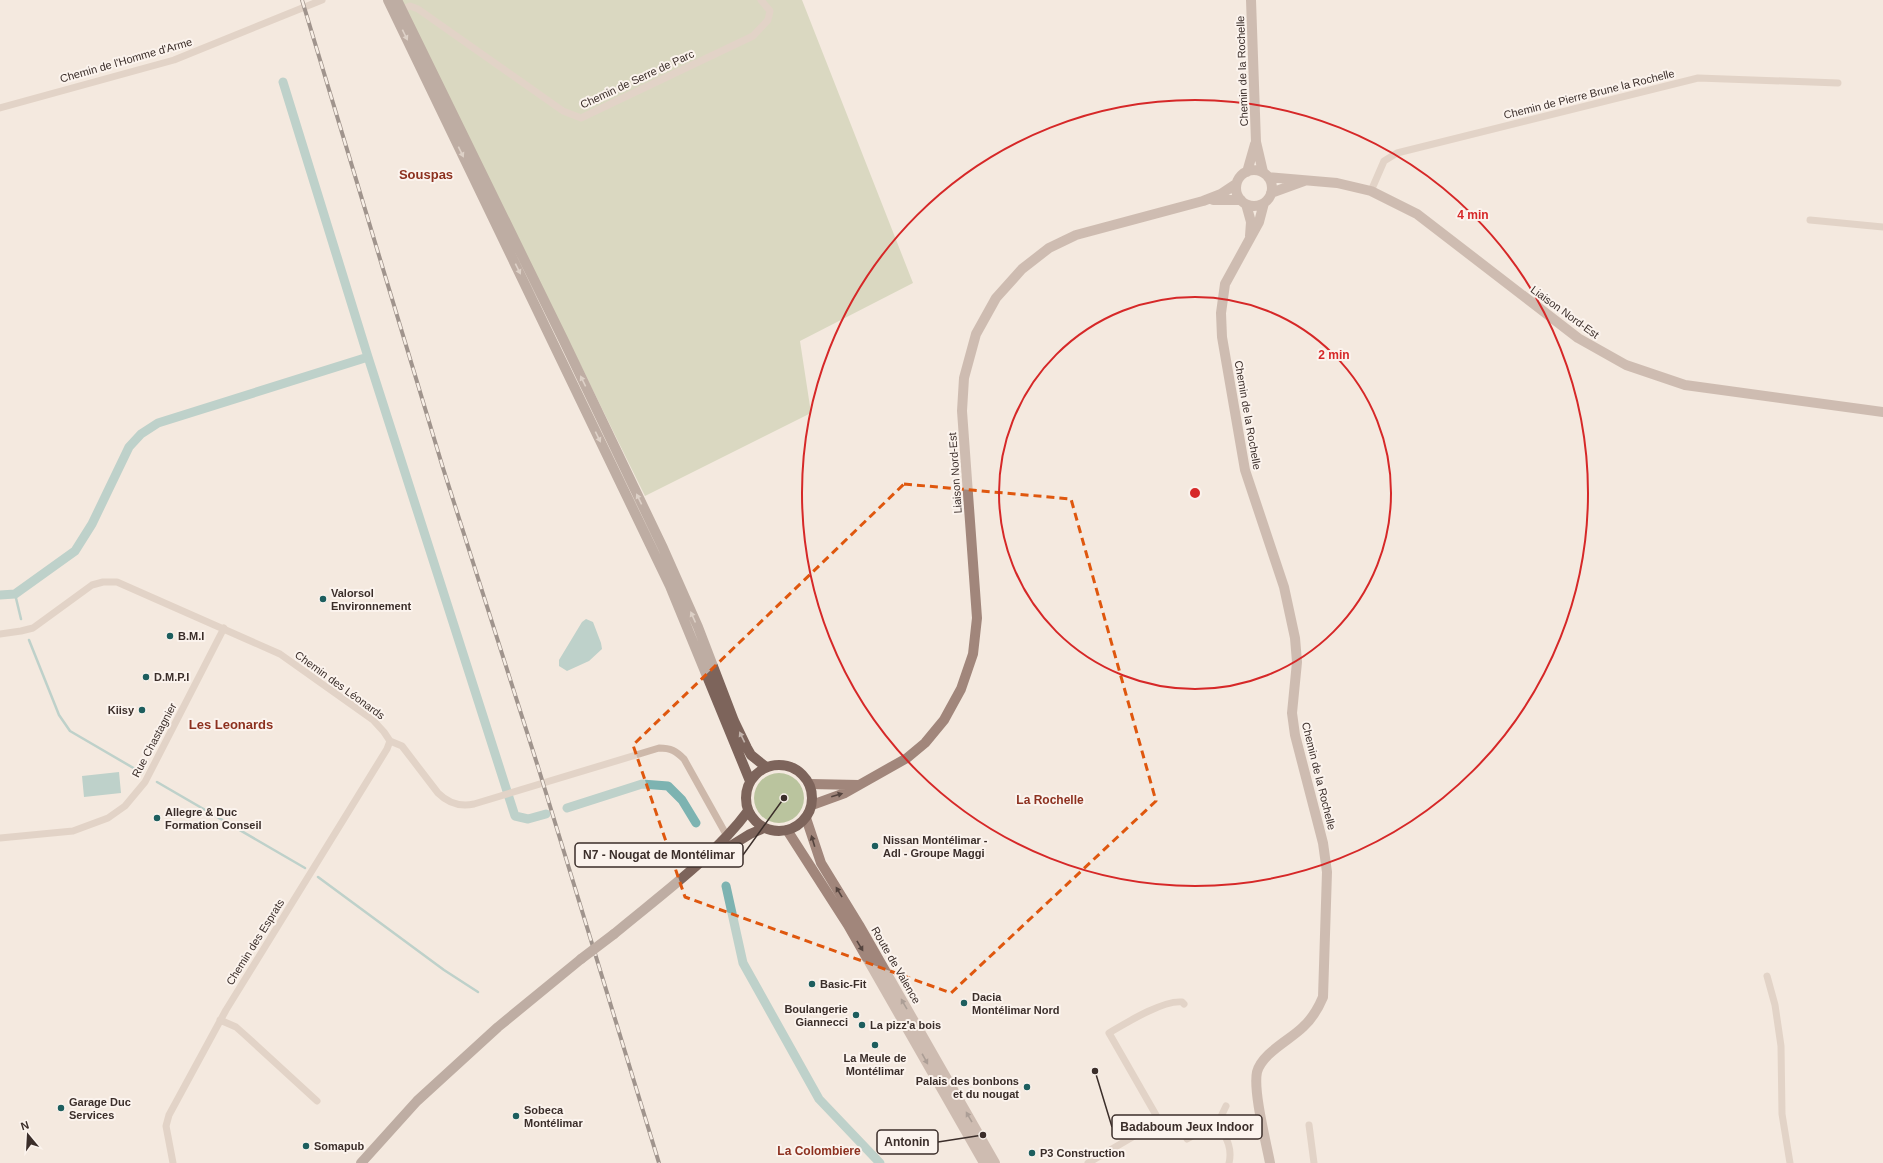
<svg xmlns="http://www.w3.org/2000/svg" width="1883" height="1163" font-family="Arial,sans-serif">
	<rect width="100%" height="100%" fill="#f4e9df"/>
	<path fill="#bac49e" d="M 401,0 L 802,0 L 913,283 L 800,341 L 811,413 L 645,496 Z
		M754 798a25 25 0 1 1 50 0a25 25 0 1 1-50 0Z"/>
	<path fill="#7db3b1" d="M 586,619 L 593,622 L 601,643 L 602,649 L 589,661 L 567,671 L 559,666 L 559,660 L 582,622 Z
		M 119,772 L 121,793 L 84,797 L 82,776 Z"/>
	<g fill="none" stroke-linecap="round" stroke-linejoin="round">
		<path stroke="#7db3b1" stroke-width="2.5" d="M 15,594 L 21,619
			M 29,640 L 59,715 L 70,731 L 142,773
			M 157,782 L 305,868
			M 318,877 L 444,970 L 478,992"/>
		<path stroke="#7db3b1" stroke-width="9" d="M 283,82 L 368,357 L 515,816 L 528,819 L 546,814
			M 0,595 L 15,594 L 75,551 L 92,524 L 129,447 L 141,434 L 158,423 L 368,357
			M 567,808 L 642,784 L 668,786 L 682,800 L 696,823
			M 726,886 L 743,963 L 819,1099 L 880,1163"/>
		<path stroke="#cdb8aa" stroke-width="7" d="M 397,11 L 410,6 L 418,9 L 563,111 L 581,118 L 753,36 L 768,20 L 770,11 L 761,0
			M 0,108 L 174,60 L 322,0
			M 1371,191 L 1384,161 L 1397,153 L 1698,78 L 1838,83
			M 1810,220 L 1883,227
			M 0,634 L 21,631 L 33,628 L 92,585 L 103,582 L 117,582 L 280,654 L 373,720 L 384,732 L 390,741 L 402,746 L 438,793 C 448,803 460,807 474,804 L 659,748 C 671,748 676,751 684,759 L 727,836
			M 0,838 L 73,831 L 108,818 L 125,806 L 145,782 L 224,628
			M 1767,976 L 1775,1005 L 1781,1046 L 1782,1114 L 1790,1163
			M 220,1020 L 236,1027 L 245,1035 L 317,1101
			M 1218,1123 L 1226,1106
			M 1309,1125 L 1314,1163
			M 1187,1139 L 1218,1123 C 1225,1136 1233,1147 1229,1163
			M 173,1163 L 166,1126 L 169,1115 L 226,1010 L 387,749 L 390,741
			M 1088,1163 L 1153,1125 L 1157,1121 L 1156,1115 L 1109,1033 C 1126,1023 1163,1000 1182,1002 L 1184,1004"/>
		<path stroke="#a1867b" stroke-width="10" d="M 1251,0 L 1256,142 L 1263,172
			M1236 188a18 18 0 1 1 36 0a18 18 0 1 1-36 0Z
			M 1247,172 L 1255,144
			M 1268,177 L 1337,183 L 1371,191 L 1417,214 L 1578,338 L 1626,365 L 1685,385 L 1883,412
			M 1271,193 L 1304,181
			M 1213,200 L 1241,200
			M 1264,203 L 1259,222 L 1225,284 L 1221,313 L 1222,337 L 1245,470 L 1284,587 L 1295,638 L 1297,662 L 1292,713 L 1295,735 L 1323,843 L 1327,872 L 1323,997 C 1318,1009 1313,1018 1303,1027 C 1290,1040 1262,1053 1257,1072 C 1253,1091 1266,1142 1270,1163
			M 1246,204 L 1251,222 L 1250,236
			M 810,784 L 859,785
			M 812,805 L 845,793 L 907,758 L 925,743 L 944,720 L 961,689 L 973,654 L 977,618 L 962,411 L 964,378 L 976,334 L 996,298 L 1022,269 L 1049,248 L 1076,235 L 1203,201 L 1221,194 L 1236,184
			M 806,818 L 821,863 L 859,925 L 995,1163
			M 787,830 L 848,925 L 984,1163"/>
		<path stroke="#7d645b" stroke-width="10" d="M 388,0 L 670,586 L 750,781
			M 397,0 L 563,339 L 663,548 L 698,627 L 734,721 L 747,748 L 751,755 L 766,767
			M746 798a33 33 0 1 1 66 0a33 33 0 1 1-66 0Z
			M 708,860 L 750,834 L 764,828
			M 614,934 C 658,897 715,856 748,811
			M 361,1163 L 417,1101 L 498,1027 L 581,959"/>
		<defs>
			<path id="rail" d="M 302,0 L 443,468 L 539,770 L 659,1163"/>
		</defs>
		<use href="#rail" stroke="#3b2e2a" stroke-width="4"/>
		<use href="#rail" stroke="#fbf3ed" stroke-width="2.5" stroke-dasharray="8" stroke-linecap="butt"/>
		<path stroke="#7d645b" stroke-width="10" d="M 581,959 L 614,934"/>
	</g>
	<defs><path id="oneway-solid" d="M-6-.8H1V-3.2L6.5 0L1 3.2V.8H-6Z"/></defs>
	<g fill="#c2b3ab">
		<use href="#oneway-solid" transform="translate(405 35) rotate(64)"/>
		<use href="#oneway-solid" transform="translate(461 152) rotate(64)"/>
		<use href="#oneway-solid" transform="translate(518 269) rotate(64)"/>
		<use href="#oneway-solid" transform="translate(583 381) rotate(-116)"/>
		<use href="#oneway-solid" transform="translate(598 437) rotate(64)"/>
		<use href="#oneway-solid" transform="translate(639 499) rotate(-116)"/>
		<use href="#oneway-solid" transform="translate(693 617) rotate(-114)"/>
		<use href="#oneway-solid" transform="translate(742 737) rotate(-116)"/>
	</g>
	<g fill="#54443e">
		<use href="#oneway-solid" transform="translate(837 795) rotate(-16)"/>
		<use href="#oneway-solid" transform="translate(813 841) rotate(-107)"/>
		<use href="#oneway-solid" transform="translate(839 892) rotate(-121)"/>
		<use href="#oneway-solid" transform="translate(860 946) rotate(59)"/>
		<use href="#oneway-solid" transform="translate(904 1004) rotate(-120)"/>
		<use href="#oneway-solid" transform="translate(925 1059) rotate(61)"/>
		<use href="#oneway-solid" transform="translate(969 1117) rotate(-120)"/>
	</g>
	<path d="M0 0H1883V1163H0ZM 904,484 L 1071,499 L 1156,801 L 951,993 L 685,897 L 633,745 Z" fill="#f4e9df" fill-opacity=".55" fill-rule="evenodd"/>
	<path fill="none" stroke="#df570e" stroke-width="3" stroke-dasharray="8 5" stroke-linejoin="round" d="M 904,484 L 1071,499 L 1156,801 L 951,993 L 685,897 L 633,745 Z"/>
	<g fill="none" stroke="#d62828" stroke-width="2">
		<circle cx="1195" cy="493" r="196"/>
		<circle cx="1195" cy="493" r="393"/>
	</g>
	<g fill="#1d5e5e" stroke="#fbf3ed" stroke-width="1.5">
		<circle cx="323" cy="599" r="4"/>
		<circle cx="170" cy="636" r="4"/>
		<circle cx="146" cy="677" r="4"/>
		<circle cx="142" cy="710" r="4"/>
		<circle cx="157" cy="818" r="4"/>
		<circle cx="875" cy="846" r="4"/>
		<circle cx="812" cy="984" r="4"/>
		<circle cx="964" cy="1003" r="4"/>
		<circle cx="856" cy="1015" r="4"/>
		<circle cx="862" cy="1025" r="4"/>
		<circle cx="875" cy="1045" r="4"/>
		<circle cx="1027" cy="1087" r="4"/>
		<circle cx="61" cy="1108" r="4"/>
		<circle cx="516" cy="1116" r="4"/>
		<circle cx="306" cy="1146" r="4"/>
		<circle cx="1032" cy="1153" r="4"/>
	</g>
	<g text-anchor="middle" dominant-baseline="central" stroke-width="4" stroke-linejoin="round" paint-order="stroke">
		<g font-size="11" fill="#3b2e2a" stroke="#fbf3ed">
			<text transform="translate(126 60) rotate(-16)">Chemin de l'Homme d'Arme</text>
			<text transform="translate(1242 71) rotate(-92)">Chemin de la Rochelle</text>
			<text transform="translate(637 79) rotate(-25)">Chemin de Serre de Parc</text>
			<text transform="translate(1589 94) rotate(-14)">Chemin de Pierre Brune la Rochelle</text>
			<text transform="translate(1565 312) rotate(36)">Liaison Nord-Est</text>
			<text transform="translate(1248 415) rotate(80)">Chemin de la Rochelle</text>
			<text transform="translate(955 473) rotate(-94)">Liaison Nord-Est</text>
			<text transform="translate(340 685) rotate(36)">Chemin des Léonards</text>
			<text transform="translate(154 740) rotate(-62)">Rue Chastagnier</text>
			<text transform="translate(1319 776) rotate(76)">Chemin de la Rochelle</text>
			<text transform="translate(255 942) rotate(-58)">Chemin des Esprats</text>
			<text transform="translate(896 965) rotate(60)">Route de Valence</text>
		</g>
		<g font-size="11" font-weight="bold" fill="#3b2e2a" stroke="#fbf3ed" text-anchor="start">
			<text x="331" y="593">Valorsol<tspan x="331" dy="13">Environnement</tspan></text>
			<text x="178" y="636">B.M.I</text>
			<text x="154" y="677">D.M.P.I</text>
			<text x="134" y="710" text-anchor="end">Kiisy</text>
			<text x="165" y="812">Allegre &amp; Duc<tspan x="165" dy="13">Formation Conseil</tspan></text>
			<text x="883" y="840">Nissan Montélimar -<tspan x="883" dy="13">Adl - Groupe Maggi</tspan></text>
			<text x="820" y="984">Basic-Fit</text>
			<text x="972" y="997">Dacia<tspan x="972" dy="13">Montélimar Nord</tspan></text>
			<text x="848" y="1009" text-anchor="end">Boulangerie<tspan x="848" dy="13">Giannecci</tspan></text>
			<text x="870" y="1025">La pizz'a bois</text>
			<text x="875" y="1058" text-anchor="middle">La Meule de<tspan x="875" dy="13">Montélimar</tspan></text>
			<text x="1019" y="1081" text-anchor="end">Palais des bonbons<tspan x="1019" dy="13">et du nougat</tspan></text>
			<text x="69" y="1102">Garage Duc<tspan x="69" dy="13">Services</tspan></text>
			<text x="524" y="1110">Sobeca<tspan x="524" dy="13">Montélimar</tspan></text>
			<text x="314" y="1146">Somapub</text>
			<text x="1040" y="1153">P3 Construction</text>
		</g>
		<g font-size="12" font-weight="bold" fill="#8d311f" stroke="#fbf3ed">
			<text x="1050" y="800">La Rochelle</text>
			<text x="819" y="1151">La Colombiere</text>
		</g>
		<g font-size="13" font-weight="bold" fill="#8d311f" stroke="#fbf3ed">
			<text x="426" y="174">Souspas</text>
			<text x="231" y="724">Les Leonards</text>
		</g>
	</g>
	<circle cx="1195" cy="493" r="6" fill="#d62828" stroke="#fbf3ed" stroke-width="2"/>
	<g font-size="12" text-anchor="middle" font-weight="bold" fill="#d62828" stroke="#fbf3ed" stroke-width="4" stroke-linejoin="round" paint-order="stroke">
		<text x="1473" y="219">4 min</text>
		<text x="1334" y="359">2 min</text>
	</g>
	<path fill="none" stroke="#3b2e2a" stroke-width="1.5" d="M784 798L743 855M1095 1071L1112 1127M983 1135L938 1142"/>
	<g fill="#3b2e2a" stroke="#fbf3ed" stroke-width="1.5">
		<circle cx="784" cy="798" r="4"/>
		<circle cx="1095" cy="1071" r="4"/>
		<circle cx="983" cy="1135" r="4"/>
	</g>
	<g fill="#fbf3ed" stroke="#3b2e2a" stroke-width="1.5">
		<rect x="575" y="843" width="168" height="24" rx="4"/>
		<rect x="1112" y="1115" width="150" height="24" rx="4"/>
		<rect x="877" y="1130" width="61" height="24" rx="4"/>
	</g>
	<g font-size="12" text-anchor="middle" font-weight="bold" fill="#3b2e2a">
		<text x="659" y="859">N7 - Nougat de Montélimar</text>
		<text x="1187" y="1131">Badaboum Jeux Indoor</text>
		<text x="907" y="1146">Antonin</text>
	</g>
	<g transform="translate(28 1135) rotate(342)" stroke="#fbf3ed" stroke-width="3" paint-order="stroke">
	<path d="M0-3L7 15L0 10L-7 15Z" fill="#3b2e2a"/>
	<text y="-6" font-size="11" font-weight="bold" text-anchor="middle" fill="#3b2e2a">N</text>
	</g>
</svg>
